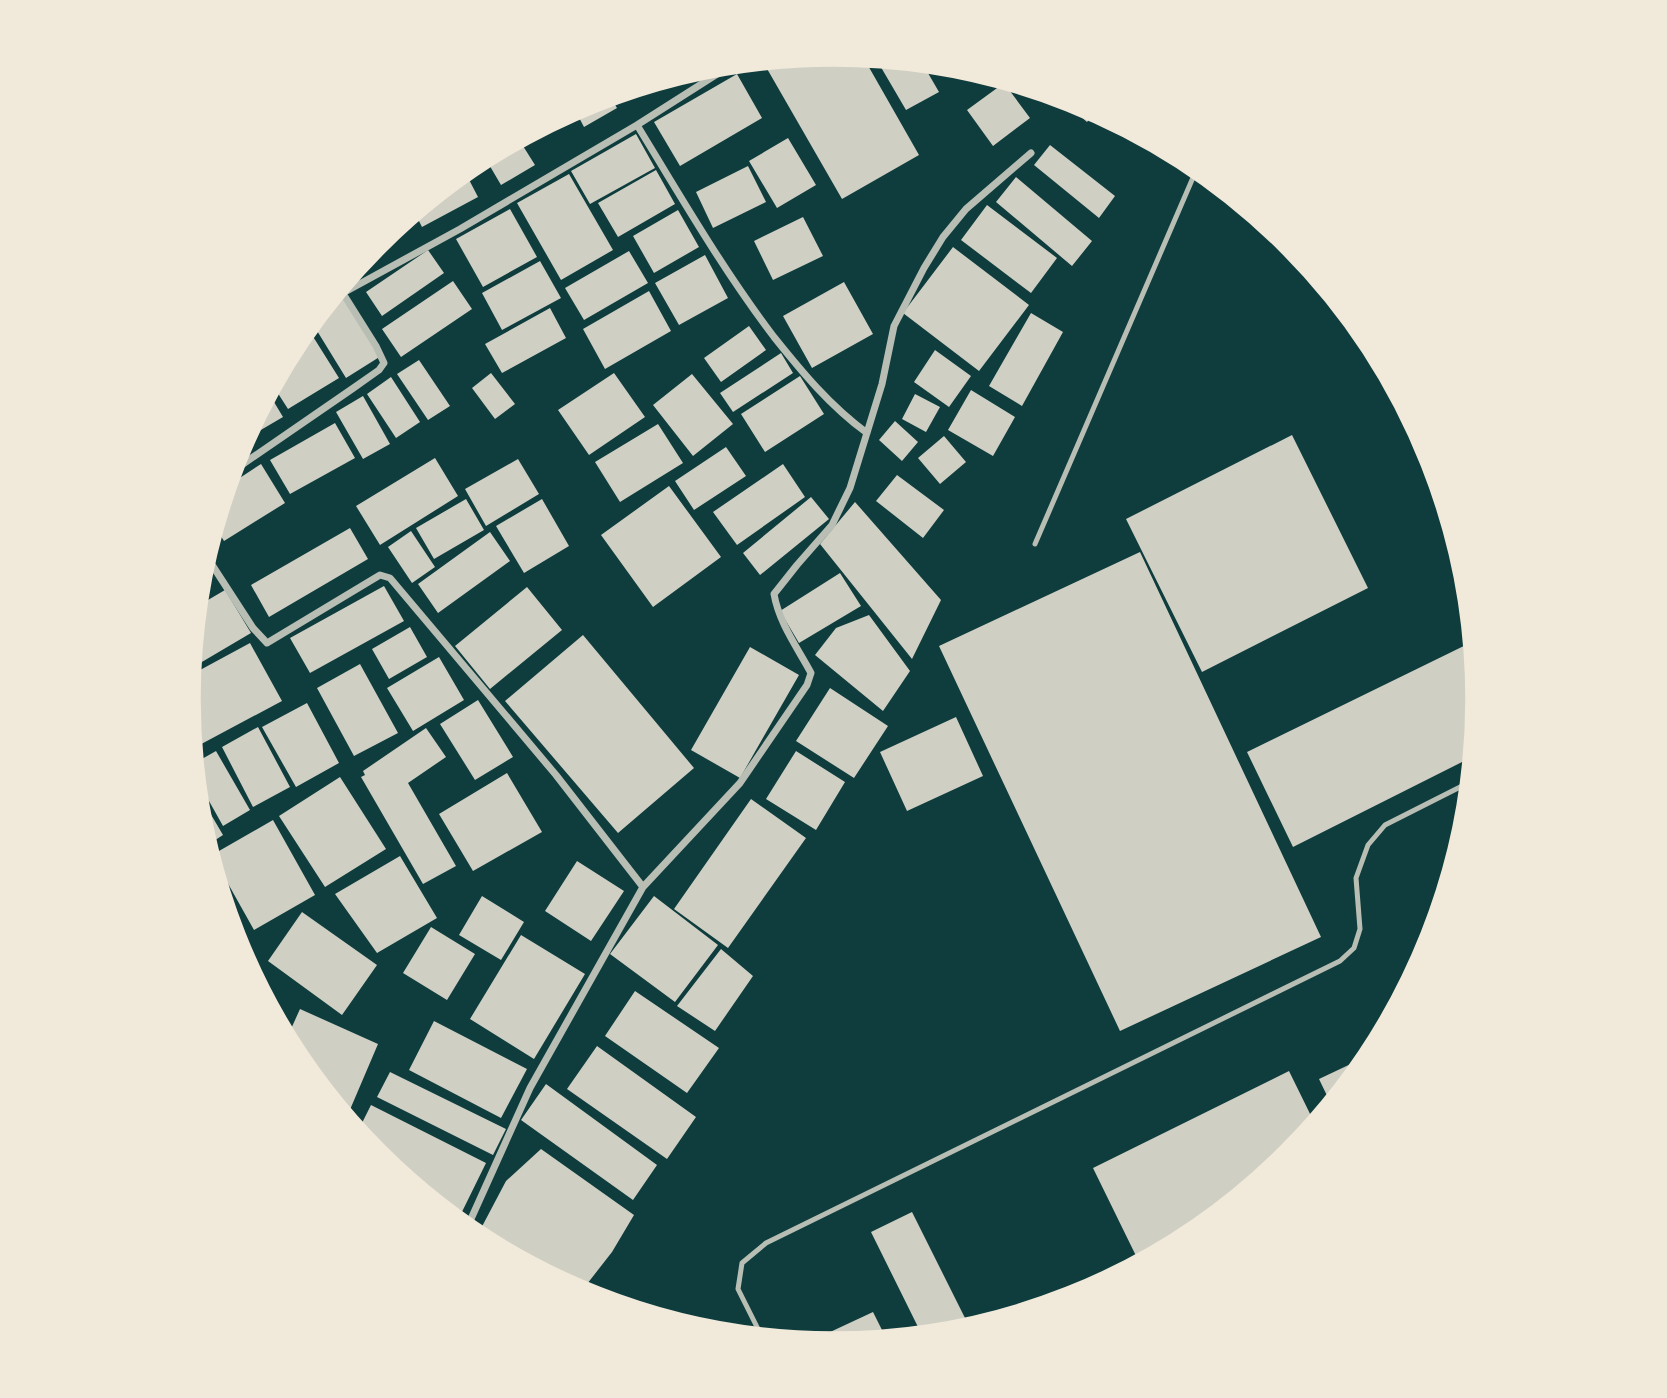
<svg xmlns="http://www.w3.org/2000/svg" width="1667" height="1398" font-family="'Asap Condensed',sans-serif">
	<rect width="100%" height="100%" fill="#0f3d3e"/>
	<path fill="#cfcfc3" d="M 834,52 L 862,55 L 919,155 L 842,199 L 762,60 Z
		M 875,57 L 921,61 L 939,92 L 906,110 Z
		M 737,74 L 762,118 L 680,166 L 654,122 Z
		M 1004,83 L 1030,118 L 993,146 L 967,110 Z
		M 1055,94 L 1081,102 L 1097,110 L 1087,122 Z
		M 609,95 L 617,108 L 584,127 L 574,108 L 586,102 Z
		M 568,112 L 571,118 L 528,140 L 525,134 Z
		M 636,134 L 655,168 L 590,204 L 571,171 Z
		M 518,138 L 535,165 L 501,185 L 484,156 Z
		M 788,138 L 816,185 L 777,208 L 749,161 Z
		M 1050,145 L 1115,196 L 1099,218 L 1034,165 Z
		M 748,166 L 766,202 L 713,228 L 696,192 Z
		M 464,170 L 478,197 L 422,227 L 414,211 Z
		M 656,170 L 675,204 L 618,237 L 598,203 Z
		M 569,174 L 613,250 L 561,280 L 517,203 Z
		M 1016,177 L 1092,241 L 1072,266 L 996,202 Z
		M 987,205 L 1057,258 L 1031,293 L 961,240 Z
		M 510,209 L 537,257 L 483,287 L 456,239 Z
		M 678,210 L 699,247 L 654,273 L 633,236 Z
		M 803,217 L 823,256 L 773,280 L 754,241 Z
		M 953,247 L 1029,305 L 979,371 L 903,313 Z
		M 428,250 L 444,273 L 382,316 L 366,292 Z
		M 629,251 L 648,283 L 584,320 L 565,288 Z
		M 705,255 L 728,298 L 679,325 L 655,283 Z
		M 540,261 L 561,298 L 502,330 L 482,293 Z
		M 453,281 L 472,309 L 401,357 L 382,329 Z
		M 844,282 L 873,334 L 812,368 L 783,316 Z
		M 649,291 L 671,331 L 605,369 L 583,329 Z
		M 343,296 L 381,356 L 346,378 L 311,321 L 320,311 Z
		M 550,308 L 566,338 L 502,373 L 485,344 Z
		M 1031,313 L 1063,332 L 1022,406 L 989,386 Z
		M 749,326 L 766,350 L 721,382 L 704,358 Z
		M 307,327 L 339,378 L 288,409 L 272,384 L 296,339 Z
		M 935,350 L 971,376 L 949,407 L 914,382 Z
		M 781,353 L 793,373 L 733,412 L 720,393 Z
		M 419,360 L 450,406 L 428,420 L 397,374 Z
		M 491,373 L 515,404 L 495,419 L 472,388 Z
		M 614,373 L 645,417 L 589,455 L 558,410 Z
		M 692,374 L 733,424 L 693,456 L 653,405 Z
		M 800,376 L 824,414 L 765,452 L 741,414 Z
		M 391,377 L 420,422 L 396,438 L 367,394 Z
		M 971,390 L 1015,417 L 993,456 L 948,430 Z
		M 268,392 L 283,417 L 242,441 L 255,417 Z
		M 915,394 L 940,407 L 926,432 L 902,419 Z
		M 363,396 L 390,444 L 363,459 L 336,412 Z
		M 895,421 L 918,442 L 902,461 L 879,440 Z
		M 335,423 L 355,458 L 290,494 L 270,460 Z
		M 658,424 L 683,463 L 620,502 L 595,462 Z
		M 1292,435 L 1368,588 L 1202,672 L 1126,519 Z
		M 944,436 L 966,462 L 940,484 L 918,458 Z
		M 726,447 L 746,476 L 694,510 L 675,481 Z
		M 435,458 L 458,496 L 380,545 L 356,506 Z
		M 518,459 L 539,494 L 486,526 L 465,489 Z
		M 261,464 L 285,503 L 224,541 L 214,525 L 226,487 Z
		M 783,464 L 805,497 L 737,545 L 713,512 Z
		M 897,475 L 944,510 L 923,538 L 876,501 Z
		M 669,486 L 721,557 L 653,607 L 601,535 Z
		M 811,497 L 829,519 L 760,575 L 743,553 Z
		M 466,499 L 484,530 L 434,559 L 416,528 Z
		M 542,499 L 569,546 L 524,573 L 496,526 Z
		M 855,502 L 941,600 L 912,659 L 820,544 Z
		M 350,528 L 368,559 L 269,617 L 251,585 Z
		M 411,531 L 435,567 L 412,583 L 388,547 Z
		M 490,532 L 510,561 L 438,613 L 418,584 Z
		M 1140,552 L 1321,937 L 1120,1031 L 939,646 Z
		M 840,573 L 861,606 L 799,643 L 780,611 Z
		M 384,586 L 404,621 L 310,673 L 290,638 Z
		M 527,587 L 562,630 L 490,689 L 455,646 Z
		M 225,590 L 251,633 L 190,669 L 196,607 Z
		M 869,615 L 910,671 L 883,711 L 815,655 L 836,628 Z
		M 410,627 L 427,657 L 389,679 L 372,649 Z
		M 583,635 L 694,768 L 618,833 L 505,701 Z
		M 1474,641 L 1480,699 L 1474,756 L 1293,847 L 1247,752 Z
		M 250,643 L 282,701 L 192,749 L 187,699 L 189,676 Z
		M 750,647 L 799,675 L 740,778 L 691,750 Z
		M 439,657 L 464,700 L 413,731 L 387,688 Z
		M 360,664 L 398,733 L 354,756 L 317,688 Z
		M 830,688 L 888,726 L 854,778 L 796,741 Z
		M 478,700 L 513,757 L 475,780 L 440,724 Z
		M 307,703 L 339,763 L 296,787 L 262,727 Z
		M 956,717 L 983,776 L 907,811 L 880,752 Z
		M 258,727 L 290,787 L 253,807 L 222,747 Z
		M 426,728 L 446,757 L 408,783 L 456,866 L 423,884 L 361,777 L 365,775 L 363,771 Z
		M 216,751 L 250,810 L 223,826 L 195,776 L 193,764 Z
		M 796,751 L 845,782 L 816,830 L 766,799 Z
		M 507,773 L 542,832 L 473,871 L 439,814 Z
		M 340,777 L 386,849 L 325,887 L 279,816 Z
		M 196,789 L 223,835 L 206,846 L 199,825 Z
		M 751,799 L 806,838 L 728,948 L 674,909 Z
		M 273,820 L 315,895 L 254,930 L 212,855 Z
		M 400,856 L 437,918 L 377,953 L 335,894 Z
		M 577,861 L 624,891 L 591,941 L 545,911 Z
		M 212,867 L 213,867 L 237,912 L 227,918 Z
		M 482,896 L 524,922 L 501,960 L 459,935 Z
		M 654,896 L 718,945 L 675,1002 L 610,954 Z
		M 302,912 L 377,965 L 342,1015 L 268,961 Z
		M 431,927 L 475,954 L 447,1000 L 403,973 Z
		M 521,935 L 585,974 L 534,1059 L 470,1019 Z
		M 721,949 L 753,976 L 715,1031 L 677,1006 Z
		M 635,991 L 719,1048 L 687,1093 L 605,1036 Z
		M 300,1009 L 378,1044 L 346,1119 L 296,1058 L 286,1040 Z
		M 434,1021 L 527,1069 L 501,1118 L 409,1070 Z
		M 597,1046 L 696,1117 L 667,1159 L 567,1089 Z
		M 1374,1053 L 1371,1059 L 1332,1106 L 1319,1079 Z
		M 1289,1071 L 1316,1126 L 1290,1156 L 1192,1237 L 1140,1264 L 1093,1168 Z
		M 390,1072 L 506,1129 L 493,1155 L 377,1097 Z
		M 546,1084 L 657,1165 L 633,1200 L 521,1120 Z
		M 371,1105 L 486,1163 L 457,1222 L 376,1156 L 357,1133 Z
		M 541,1149 L 634,1215 L 612,1252 L 580,1293 L 486,1243 L 477,1236 L 506,1181 Z
		M 912,1212 L 971,1330 L 959,1333 L 923,1337 L 871,1232 Z
		M 873,1312 L 887,1340 L 833,1345 L 815,1344 L 813,1340 Z"/>
	<g fill="none" stroke-linecap="round" stroke-linejoin="round">
		<path stroke="#b8beb3" stroke-width="5" d="M 1352,317 L 1381,370
			M 1035,544 L 1198,166
			M 763,1339 L 738,1289 L 742,1263 L 766,1243 L 1340,961 L 1354,948 L 1360,929 L 1356,878 L 1368,845 L 1385,825 L 1472,781"/>
		<path stroke="#b8beb3" stroke-width="7" d="M 637,125 C 681,197 723,270 774,337 C 802,372 830,406 867,433
			M 343,293 L 460,229 L 637,125 L 736,62
			M 230,473 L 352,389 L 379,370 L 384,363 L 376,346 L 339,287
			M 205,554 L 253,628 L 267,643 L 380,575 L 390,578 L 556,775 L 643,887
			M 466,1230 L 530,1088 L 643,887 L 740,783 L 807,685 L 811,673 C 797,647 779,623 774,594 L 797,565 L 832,525 L 850,488 L 882,384 L 894,326 L 924,268 L 943,237 L 966,209 L 1031,153"/>
	</g>
	<path d="M0 0H1667V1398H0ZM199 699a634 634 0 1 1 1268 0a634 634 0 1 1-1268 0Z" fill="#f1e9da" fill-rule="evenodd"/>
	<path fill="none" stroke="#f1e9da" stroke-width="3.5" d="M199 699a634 634 0 1 1 1268 0a634 634 0 1 1-1268 0Z"/>
</svg>
